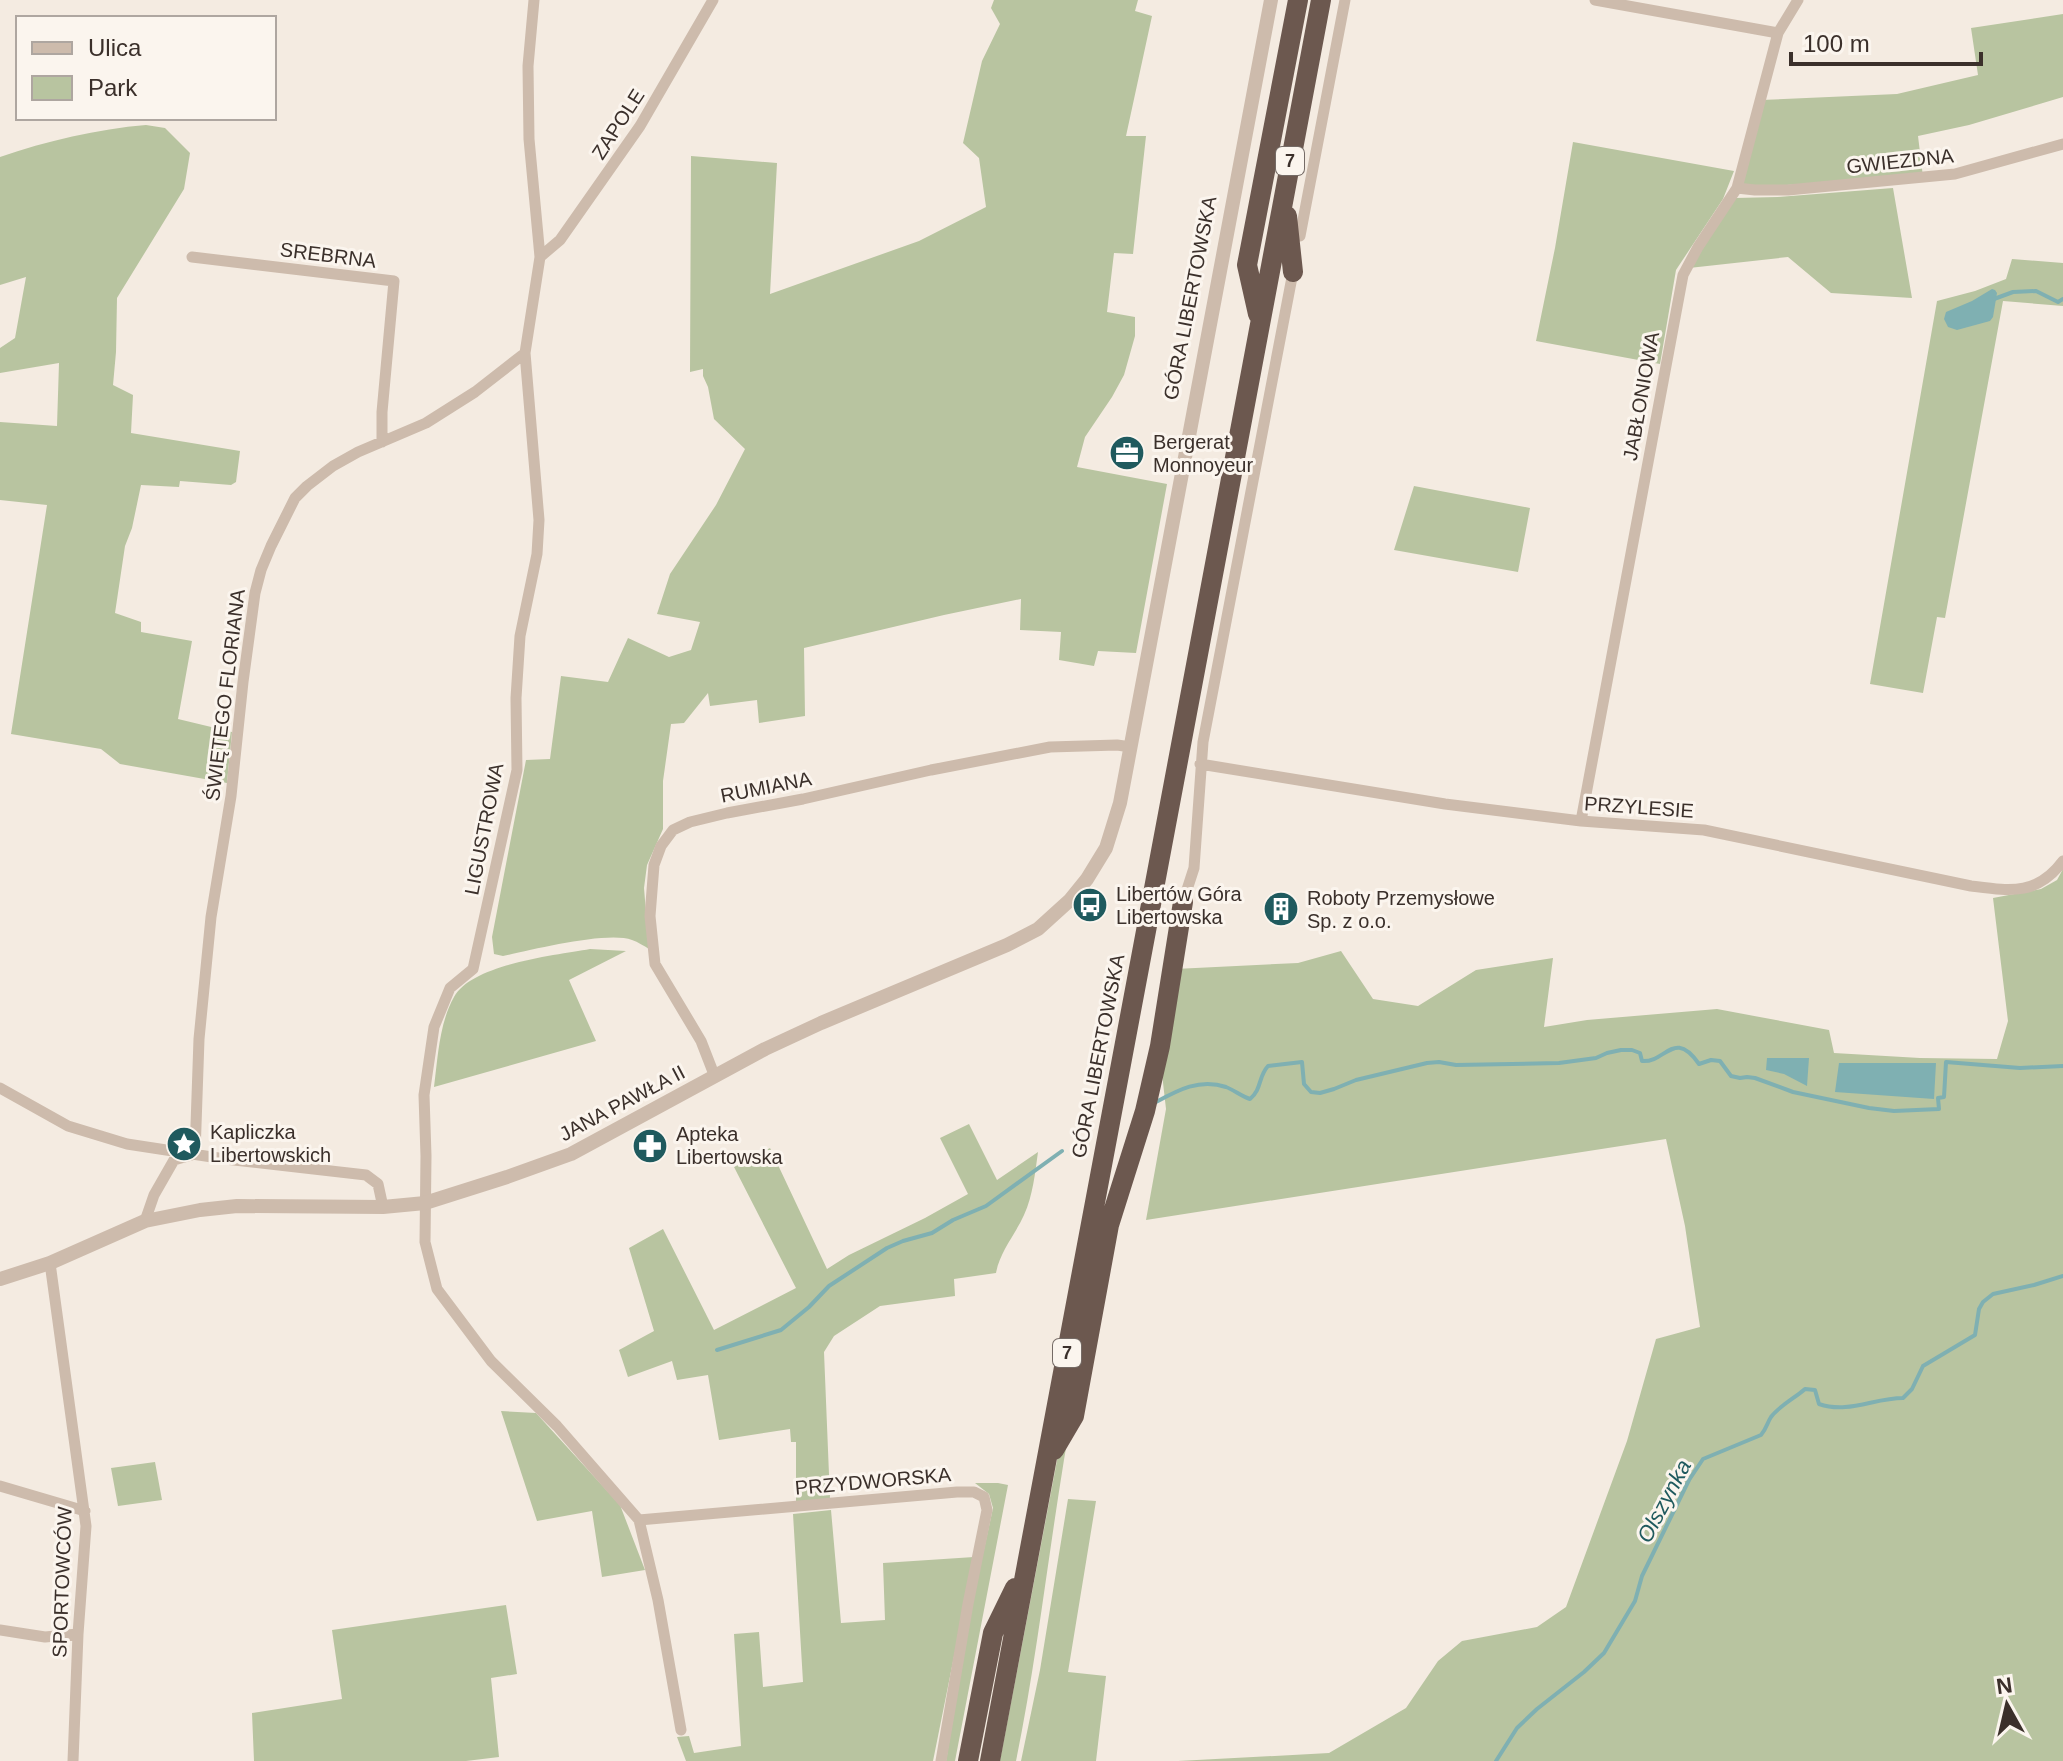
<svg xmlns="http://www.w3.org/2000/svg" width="2063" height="1761" font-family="Helvetica,sans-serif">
	<rect width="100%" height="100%" fill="#f4ebe1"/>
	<path fill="#b8c4a0" d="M 994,0 L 1138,0 L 1135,11 L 1152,16 L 1126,136 L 1146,136 L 1133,254 L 1114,253 L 1107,312 L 1135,317 L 1135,336 L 1124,375 L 1112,397 L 1085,437 L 1077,467 L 1167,484 L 1136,653 L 1098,651 L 1094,666 L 1059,660 L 1061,632 L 1020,630 L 1021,599 L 944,615 L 804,648 L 805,716 L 759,723 L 757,700 L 710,706 L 708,693 L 684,723 L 671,724 L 663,781 L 663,829 L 647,865 L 644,888 L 649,949 C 644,946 638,942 632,940 C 607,931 532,950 503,956 L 494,954 L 492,937 L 526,760 L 550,759 L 561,676 L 608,682 L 628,638 L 669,657 L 691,650 L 700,622 L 657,614 L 670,574 L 716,505 L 745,449 L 714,419 L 708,387 L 703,376 L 703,369 L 690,372 L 691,156 L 777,163 L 770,294 L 919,241 L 986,207 L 979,158 L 963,143 L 982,61 L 1000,24 L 991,8 Z
		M 2063,14 L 2063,97 L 1969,125 L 1918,136 L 1923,177 L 1737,188 L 1761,100 L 1897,94 L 1978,75 L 1971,28 Z
		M 146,125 L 165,128 L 190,153 L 184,189 L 117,298 L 116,352 L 113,385 L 133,395 L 131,433 L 240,451 L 236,482 L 231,485 L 180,481 L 179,487 L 141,485 L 132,528 L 125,546 L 115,613 L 141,622 L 141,632 L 192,641 L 178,719 L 232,732 L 227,783 L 120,764 L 101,749 L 11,734 L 47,505 L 0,500 L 0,422 L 57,426 L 59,363 L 0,373 L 0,348 L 15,338 L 26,277 L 0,285 L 0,157 C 46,141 98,129 146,125 Z
		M 1573,142 L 1734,171 L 1723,199 L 1676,270 L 1660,364 L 1536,341 L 1555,248 Z
		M 1893,188 L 1912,298 L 1831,293 L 1788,257 L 1689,268 L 1735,198 L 1778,197 Z
		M 2012,259 L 2063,263 L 2063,306 L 2003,301 L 1945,618 L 1937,617 L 1923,693 L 1870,684 L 1937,301 L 1975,291 L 2006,279 Z
		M 1414,486 L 1530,508 L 1518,572 L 1394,550 Z
		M 2063,869 L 2063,1761 L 1178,1761 L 1329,1753 L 1406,1708 L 1438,1661 L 1462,1641 L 1537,1627 L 1566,1607 L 1627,1441 L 1656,1339 L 1700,1327 L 1685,1226 L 1666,1139 L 1146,1220 L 1166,1109 L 1161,1065 L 1175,969 L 1298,963 L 1341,951 L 1373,999 L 1418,1006 L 1476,970 L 1553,958 L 1544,1027 L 1587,1020 L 1717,1009 L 1829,1030 L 1834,1053 L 1920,1058 L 1997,1059 L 2008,1021 L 1993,898 L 2041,889 L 2057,880 Z
		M 590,949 L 626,951 L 569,980 L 596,1041 L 434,1087 C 438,1057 439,1024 454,997 C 472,964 556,955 590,949 Z
		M 969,1124 L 997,1180 L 1038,1152 C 1035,1173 1033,1195 1024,1215 C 1015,1235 1000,1251 996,1273 L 954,1279 L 955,1296 L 880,1306 L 834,1336 L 824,1352 L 830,1499 L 796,1502 L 796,1442 L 791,1442 L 790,1429 L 719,1440 L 708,1375 L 677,1380 L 672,1361 L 628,1377 L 619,1350 L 654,1331 L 629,1248 L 663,1229 L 714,1330 L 796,1288 L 734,1167 L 770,1148 L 827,1269 L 849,1255 L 925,1218 L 968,1194 L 940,1138 Z
		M 1070,1392 L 1076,1393 C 1052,1515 1041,1639 1016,1761 L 1000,1761 Z
		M 501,1411 L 536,1413 L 620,1505 L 645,1570 L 602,1577 L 592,1511 L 537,1521 Z
		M 155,1462 L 162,1500 L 118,1506 L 111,1468 Z
		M 975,1483 L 998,1483 L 1008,1485 L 955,1761 L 946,1761 L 972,1604 L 993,1508 L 989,1494 Z
		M 1068,1499 L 1096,1501 L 1068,1672 L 1106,1676 L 1096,1761 L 1021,1761 L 1040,1670 Z
		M 831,1510 L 841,1623 L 885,1620 L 883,1563 L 974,1557 L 933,1761 L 686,1761 L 677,1737 L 689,1736 L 694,1753 L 741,1746 L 734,1634 L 759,1632 L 763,1687 L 803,1682 L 793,1514 Z
		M 506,1605 L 517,1674 L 491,1678 L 499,1757 L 466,1761 L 254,1761 L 252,1713 L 342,1699 L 332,1630 Z"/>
	<path fill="#7fb0b2" d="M 1992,289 L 1995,290 L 1997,293 L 1993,317 L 1990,321 L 1957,330 L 1948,327 L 1944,319 L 1946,312 L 1972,301 Z
		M 1767,1058 L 1809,1058 L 1807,1086 L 1784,1074 L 1766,1070 Z
		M 1839,1063 L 1936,1063 L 1934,1099 L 1835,1092 Z"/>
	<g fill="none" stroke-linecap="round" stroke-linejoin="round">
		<path stroke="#7fb0b2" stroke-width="4" d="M 1994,299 L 2013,292 L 2036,291 L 2058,302 L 2063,299
			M 1156,1102 C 1178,1090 1200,1078 1226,1087 C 1234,1090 1241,1096 1250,1099 C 1262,1089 1258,1077 1268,1066 L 1302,1062 L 1304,1084 L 1311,1092 L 1320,1093 L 1334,1089 L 1356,1080 L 1427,1063 L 1439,1062 L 1456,1065 L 1559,1063 L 1596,1058 L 1607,1053 L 1621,1050 L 1632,1050 L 1640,1053 L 1642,1061 C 1666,1063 1674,1028 1699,1064 L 1711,1060 L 1720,1061 L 1731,1076 L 1740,1078 L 1747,1077 L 1755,1078 L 1793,1092 L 1869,1108 L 1894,1111 L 1939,1109 L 1938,1098 L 1944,1097 L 1946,1062 L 2020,1068 L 2063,1066
			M 717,1350 L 781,1330 L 809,1307 L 829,1286 L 887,1248 L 903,1241 L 932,1233 L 953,1220 L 986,1206 L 1062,1151
			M 1496,1761 L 1517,1728 L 1537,1709 L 1584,1672 L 1604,1653 L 1635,1601 L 1642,1576 L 1689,1480 L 1703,1459 L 1761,1435 C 1767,1428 1767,1423 1771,1417 C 1779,1406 1795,1398 1805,1389 L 1815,1390 L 1819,1404 C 1848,1414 1874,1398 1903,1398 L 1912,1389 L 1923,1366 L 1975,1335 L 1979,1309 L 1983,1302 L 1993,1294 L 2034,1285 L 2063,1276"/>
		<path stroke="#cdbbac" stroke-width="11" d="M 1595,0 L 1778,33
			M 1737,188 L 1755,190 L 1788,190 L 1955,174 L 2063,144
			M 1300,236 L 1345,0
			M 192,257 L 394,281 L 382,412 L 382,442
			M 540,257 L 560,240 L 640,126 L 713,0
			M 525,353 L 539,520 L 537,554 L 520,636 L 516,698 L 517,770 L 473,969 L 450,988 L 434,1027 L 424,1095 L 426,1156 L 425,1242 L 437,1289 L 491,1361 L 557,1426 L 639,1520 L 658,1600 L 681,1730
			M 1200,764 L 1445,804 L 1581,821 L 1704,830 L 1971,886 C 2010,891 2037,896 2063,861
			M 1581,821 L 1683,275 L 1698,247 L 1737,188 L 1778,33 L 1798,0
			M 1183,902 L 1194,868 L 1203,742 L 1293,272
			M 715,1077 L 701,1041 L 655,964 L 650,916 L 654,865 L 661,846 L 673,830 L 690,822 L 727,813 L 803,799 L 931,770 L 1050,747 L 1117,745 L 1131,747
			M 0,1088 L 68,1126 L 127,1144 L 225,1159 L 366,1175 L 378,1184 L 383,1207
			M 145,1221 L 154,1195 L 174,1160 L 195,1154 L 199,1039 L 211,917 L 231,796 L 243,682 L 255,593 L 261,570 L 271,546 L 295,498 L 307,486 L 333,466 L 358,452 L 426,423 L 475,392 L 525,353 L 540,257 L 529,139 L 528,66 L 534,0
			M 50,1263 L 86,1526 L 78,1634 L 73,1761
			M 0,1486 L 85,1511
			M 639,1520 L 957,1492 L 974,1492 L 984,1497 L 987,1510 L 968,1604 L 941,1761
			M 0,1630 L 45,1637 L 78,1634"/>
		<path stroke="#cdbbac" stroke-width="14" d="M 0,1279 L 50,1263 L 145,1221 L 200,1210 L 237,1206 L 383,1207 L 425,1203 L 507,1177 L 571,1154 L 765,1049 L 821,1023 L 1007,945 L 1038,929 L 1070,900 L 1087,879 L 1106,848 L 1120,803 L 1271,0"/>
		<path stroke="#6c584f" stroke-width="20" d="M 1287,216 L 1293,272
			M 1258,314 L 1247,265 L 1298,0
			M 1054,1450 L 1074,1416 L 1109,1225 L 1145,1111 L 1160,1046 L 1183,902
			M 968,1761 L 993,1633 L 1015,1588
			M 990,1761 L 1321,0"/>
	</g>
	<defs>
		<symbol id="office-disc" viewBox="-11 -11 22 22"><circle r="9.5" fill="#1f5a5e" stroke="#fbf5ee"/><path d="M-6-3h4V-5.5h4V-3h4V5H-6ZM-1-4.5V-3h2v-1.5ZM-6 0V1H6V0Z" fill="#fff"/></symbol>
		<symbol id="bus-disc" viewBox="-11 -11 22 22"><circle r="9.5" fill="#1f5a5e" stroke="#fbf5ee"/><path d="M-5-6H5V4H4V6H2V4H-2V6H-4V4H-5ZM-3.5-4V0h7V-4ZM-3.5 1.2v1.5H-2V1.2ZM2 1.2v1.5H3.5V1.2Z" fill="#fff"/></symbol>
		<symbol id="building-disc" viewBox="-11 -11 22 22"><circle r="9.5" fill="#1f5a5e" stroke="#fbf5ee"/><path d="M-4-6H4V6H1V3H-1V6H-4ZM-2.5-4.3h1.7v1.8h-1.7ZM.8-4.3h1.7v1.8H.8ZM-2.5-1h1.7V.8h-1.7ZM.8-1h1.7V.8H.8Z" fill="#fff"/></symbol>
		<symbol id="sight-disc" viewBox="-11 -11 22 22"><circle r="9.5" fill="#1f5a5e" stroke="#fbf5ee"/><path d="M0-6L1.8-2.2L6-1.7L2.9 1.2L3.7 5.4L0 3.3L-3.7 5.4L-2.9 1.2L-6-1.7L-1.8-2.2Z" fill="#fff"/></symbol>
		<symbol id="pharmacy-disc" viewBox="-11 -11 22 22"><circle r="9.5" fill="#1f5a5e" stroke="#fbf5ee"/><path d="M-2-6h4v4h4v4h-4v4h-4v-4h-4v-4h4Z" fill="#fff"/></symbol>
	</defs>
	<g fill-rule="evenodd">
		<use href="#office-disc" x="1107" y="433" width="40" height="40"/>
		<use href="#bus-disc" x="1070" y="885" width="40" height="40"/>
		<use href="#building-disc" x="1261" y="889" width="40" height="40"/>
		<use href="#sight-disc" x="164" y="1124" width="40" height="40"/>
		<use href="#pharmacy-disc" x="630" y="1126" width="40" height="40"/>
	</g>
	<g text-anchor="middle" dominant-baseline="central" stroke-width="6" stroke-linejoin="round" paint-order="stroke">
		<g fill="#fbf5ee" stroke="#756b66" stroke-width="2">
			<rect x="1276" y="147" width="28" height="28" rx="6"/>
			<rect x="1053" y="1339" width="28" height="28" rx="6"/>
		</g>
		<g font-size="18" font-weight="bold" fill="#3b302b">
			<text x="1290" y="161">7</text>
			<text x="1067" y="1353">7</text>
		</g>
		<g font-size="20" fill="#3b302b" stroke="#fbf5ee">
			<text transform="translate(618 124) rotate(-57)">ZAPOLE</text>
			<text transform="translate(1900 161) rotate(-6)">GWIEZDNA</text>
			<text transform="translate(328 255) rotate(7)">SREBRNA</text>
			<text transform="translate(1190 298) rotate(-79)">GÓRA LIBERTOWSKA</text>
			<text transform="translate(1641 396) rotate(-80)">JABŁONIOWA</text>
			<text transform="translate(225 695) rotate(-83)">ŚWIĘTEGO FLORIANA</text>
			<text transform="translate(766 787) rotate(-11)">RUMIANA</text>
			<text transform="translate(1639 807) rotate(4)">PRZYLESIE</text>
			<text transform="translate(484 829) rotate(-79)">LIGUSTROWA</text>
			<text transform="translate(1098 1056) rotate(-79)">GÓRA LIBERTOWSKA</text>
			<text transform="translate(622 1103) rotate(-28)">JANA PAWŁA II</text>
			<text transform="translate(873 1481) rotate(-5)">PRZYDWORSKA</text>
			<text transform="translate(62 1582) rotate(-88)">SPORTOWCÓW</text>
		</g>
		<g font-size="20" fill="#3b302b" stroke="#fbf5ee" text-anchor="start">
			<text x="1153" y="442">Bergerat<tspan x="1153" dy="23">Monnoyeur</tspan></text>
			<text x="1116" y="894">Libertów Góra<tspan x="1116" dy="23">Libertowska</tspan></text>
			<text x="1307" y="898">Roboty Przemysłowe<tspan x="1307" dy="23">Sp. z o.o.</tspan></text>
			<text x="210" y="1132">Kapliczka<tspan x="210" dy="23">Libertowskich</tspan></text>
			<text x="676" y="1134">Apteka<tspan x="676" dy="23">Libertowska</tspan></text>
		</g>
		<g font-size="22" font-style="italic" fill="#1f5a5e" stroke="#fbf5ee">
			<text transform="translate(1664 1501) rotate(-62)">Olszynka</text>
		</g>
	</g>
	<rect x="16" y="16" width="260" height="104" fill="#fbf5ee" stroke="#aea6a0" stroke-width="2"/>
	<rect x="32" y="42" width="40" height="12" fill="#cdbbac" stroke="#aea6a0" stroke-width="2"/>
	<text x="88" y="56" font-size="24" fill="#3b302b">Ulica</text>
	<rect x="32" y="76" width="40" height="24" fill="#b8c4a0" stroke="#aea6a0" stroke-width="2"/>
	<text x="88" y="96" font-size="24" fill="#3b302b">Park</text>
	<g transform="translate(2007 1705) rotate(352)" stroke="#fbf5ee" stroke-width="6" paint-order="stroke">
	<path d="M0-6L14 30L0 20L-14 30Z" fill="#3b302b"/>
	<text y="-12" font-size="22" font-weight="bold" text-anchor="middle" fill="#3b302b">N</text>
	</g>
	<path d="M1791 52v12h190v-12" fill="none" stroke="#3b302b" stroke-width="4"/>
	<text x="1803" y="52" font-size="24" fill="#3b302b" stroke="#fbf5ee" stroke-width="6" paint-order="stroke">100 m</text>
</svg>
